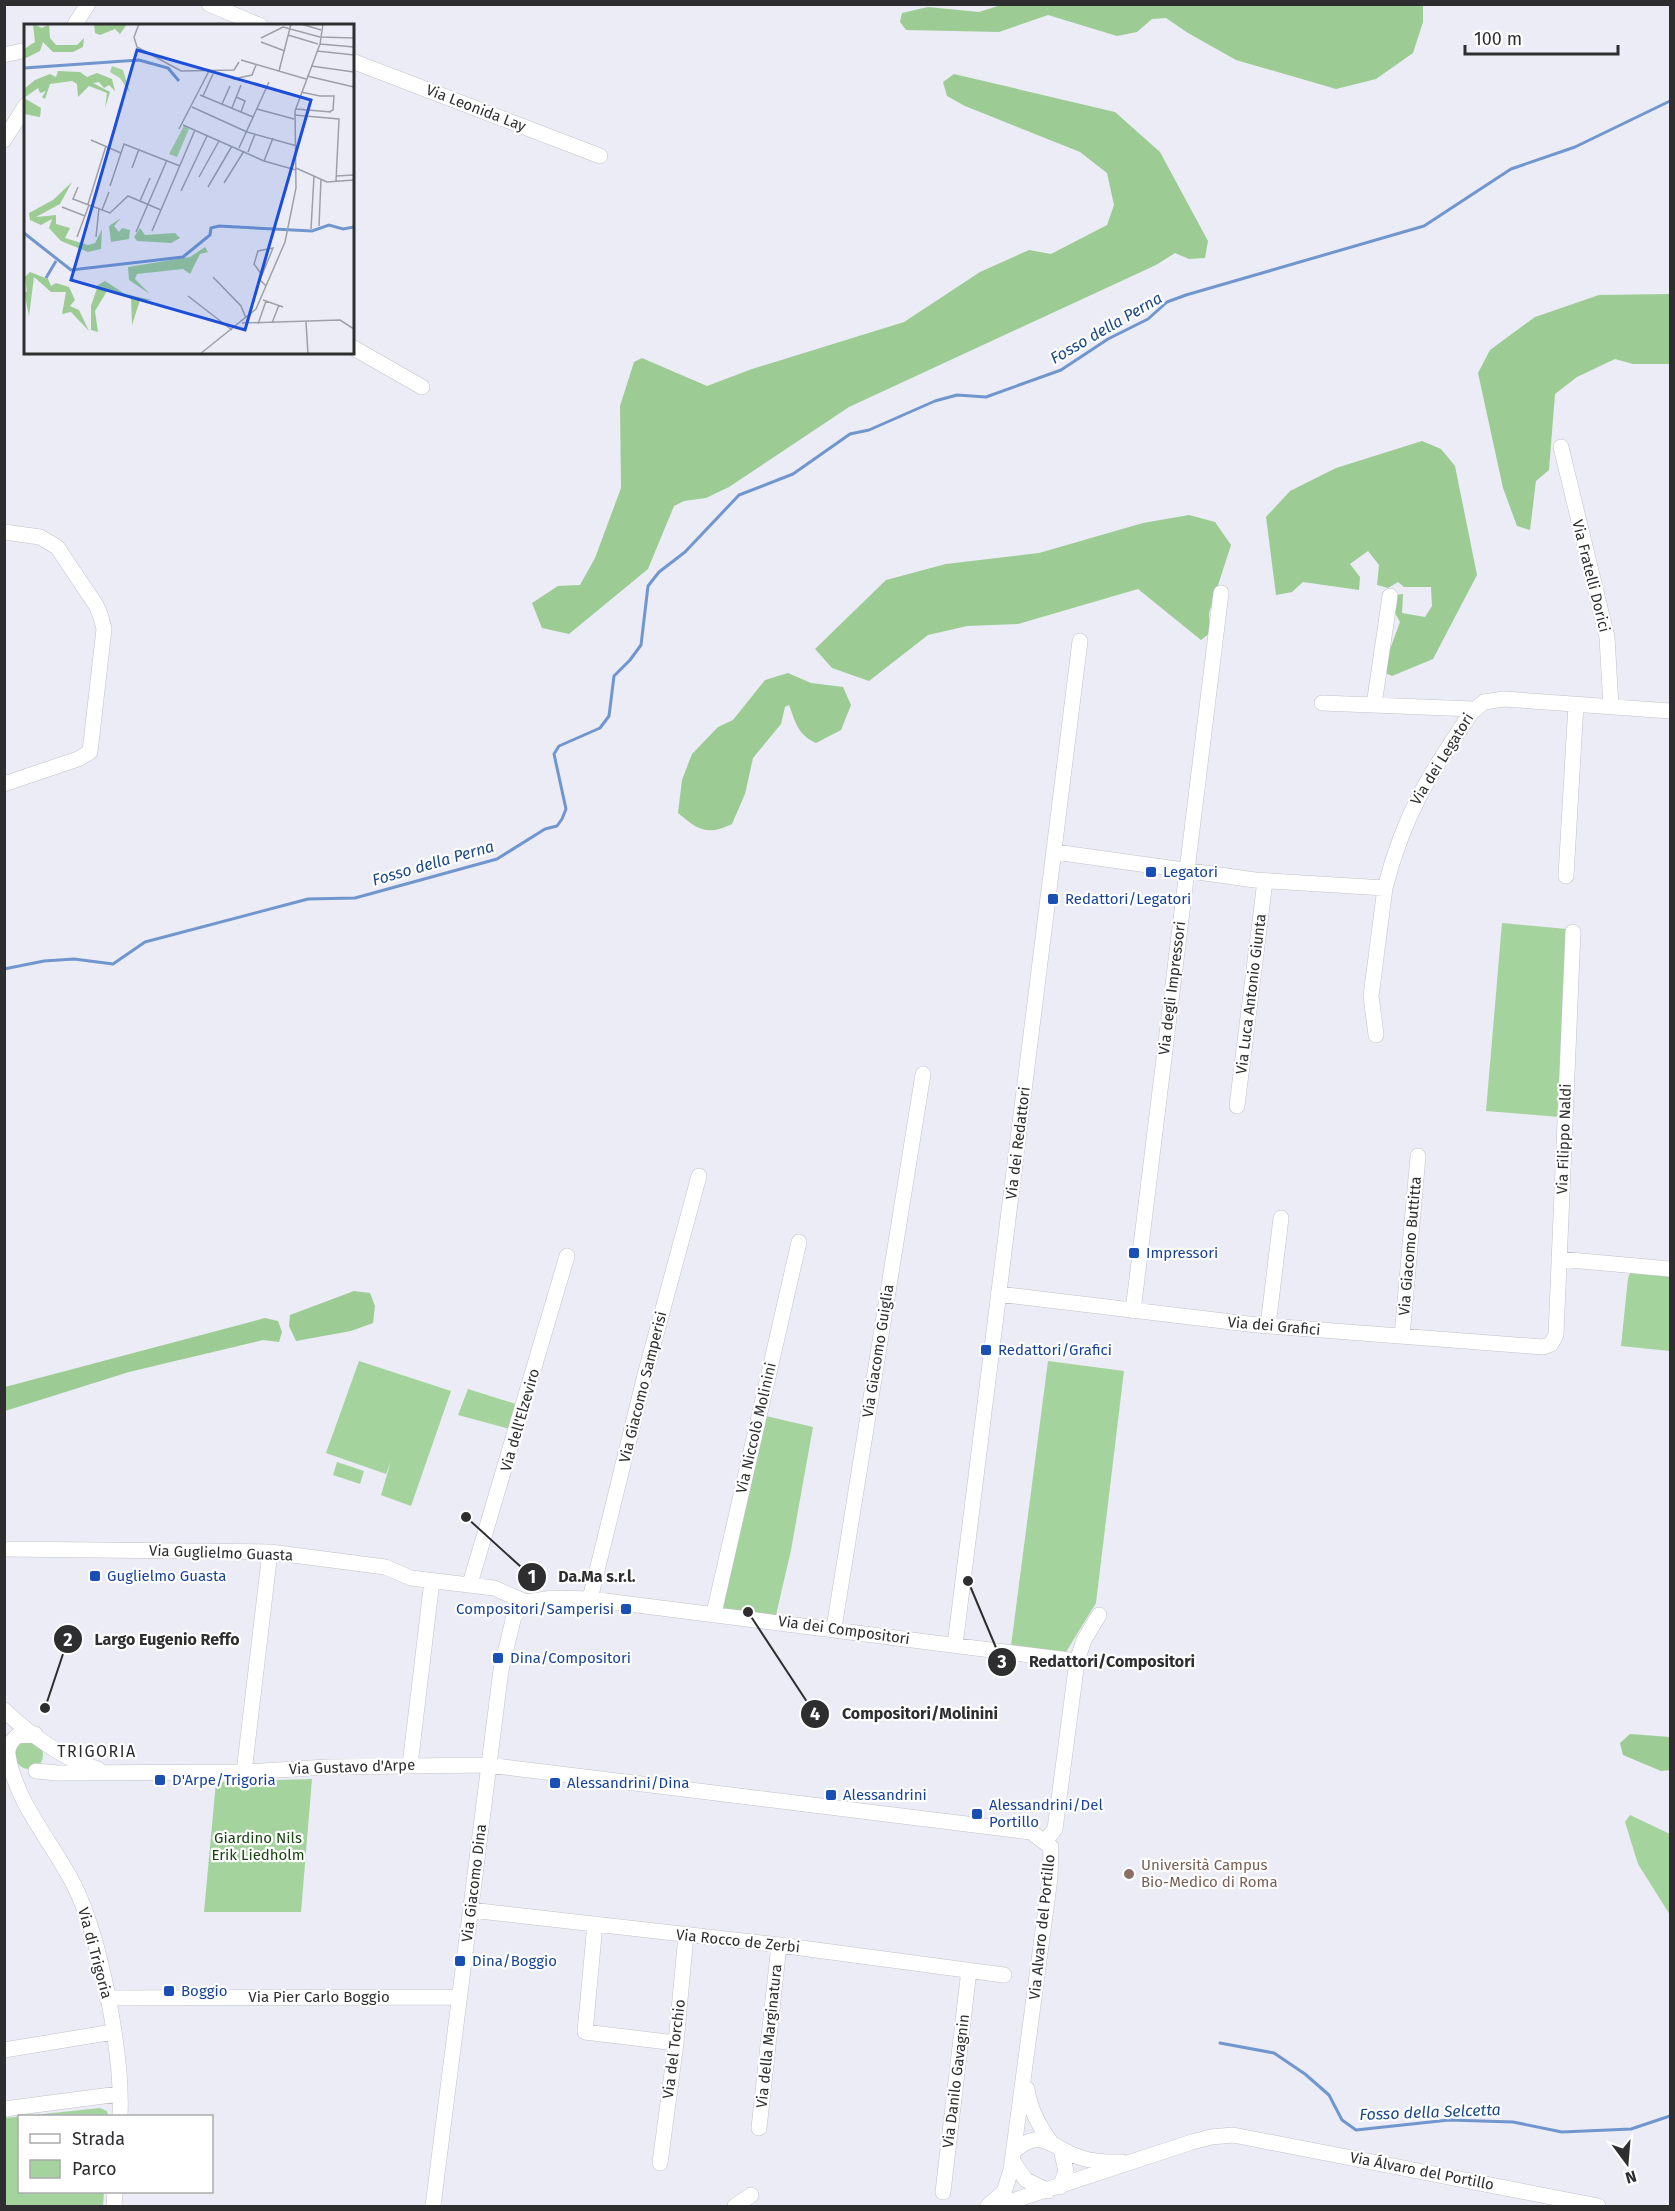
<svg xmlns="http://www.w3.org/2000/svg" width="1675" height="2211" font-family="'Fira Sans',sans-serif">
	<rect width="100%" height="100%" fill="#ebecf5"/>
	<path fill="#a5d39e" d="M 1502,923 L 1567,929 L 1559,1117 L 1486,1111 Z
		M 1631,1271 L 1670,1277 L 1670,1351 L 1621,1346 L 1628,1278 Z
		M 359,1361 L 451,1391 L 411,1506 L 381,1495 L 391,1461 L 386,1474 L 326,1453 Z
		M 1048,1361 L 1124,1371 L 1096,1603 L 1066,1652 L 1011,1646 Z
		M 468,1389 L 516,1404 L 510,1429 L 458,1415 Z
		M 766,1416 L 813,1427 L 791,1550 L 776,1615 L 725,1610 L 721,1601 Z
		M 337,1462 L 364,1471 L 360,1484 L 333,1475 Z
		M15 1755a14 14 0 1 1 28 0a14 14 0 1 1-28 0Z
		M 312,1779 L 301,1912 L 204,1912 L 216,1782 Z
		M 1630,1815 L 1670,1834 L 1670,1915 L 1638,1864 L 1625,1822 Z
		M 100,2108 L 107,2111 L 108,2116 L 20,2116 L 20,2192 L 104,2192 L 103,2206 L 5,2206 L 5,2118 Z"/>
	<path fill="#9ccc94" d="M 1004,4 L 1423,4 L 1423,22 L 1413,53 L 1376,79 L 1336,89 L 1236,60 L 1188,33 L 1166,18 L 1152,19 L 1137,32 L 1117,36 L 1048,15 L 999,32 L 906,30 L 900,22 L 902,13 L 928,7 L 979,12 Z
		M 954,74 L 1115,112 L 1160,152 L 1208,241 L 1205,258 L 1189,259 L 1175,253 L 1156,265 L 849,407 L 729,487 L 706,498 L 684,501 L 674,506 L 648,569 L 569,634 L 542,628 L 532,603 L 558,586 L 580,585 L 595,558 L 621,488 L 620,406 L 634,362 L 642,358 L 707,386 L 752,369 L 904,322 L 980,272 L 1029,250 L 1051,254 L 1107,225 L 1114,205 L 1107,173 L 1080,152 L 965,106 L 947,96 L 943,82 Z
		M 1670,294 L 1670,364 L 1633,364 L 1615,359 L 1577,377 L 1555,394 L 1549,470 L 1536,481 L 1530,530 L 1517,526 L 1503,488 L 1478,373 L 1490,350 L 1535,317 L 1599,295 Z
		M 1422,441 L 1441,449 L 1455,466 L 1477,575 L 1433,659 L 1392,676 L 1382,671 L 1400,622 L 1394,611 L 1395,595 L 1403,594 L 1402,613 L 1425,617 L 1432,606 L 1431,587 L 1404,587 L 1398,582 L 1388,588 L 1377,585 L 1379,565 L 1368,551 L 1350,564 L 1360,577 L 1359,590 L 1303,582 L 1292,592 L 1276,595 L 1266,517 L 1290,491 L 1336,468 Z
		M 1189,515 L 1215,522 L 1231,545 L 1209,613 L 1210,633 L 1201,640 L 1138,589 L 1018,624 L 967,626 L 928,635 L 869,681 L 832,668 L 815,649 L 886,580 L 946,564 L 1039,553 L 1143,523 Z
		M 788,673 L 811,683 L 843,687 L 851,705 L 841,730 L 816,743 C 797,734 796,723 789,705 L 785,707 L 781,724 L 753,758 L 745,794 L 732,824 C 707,836 698,830 678,813 L 682,780 L 692,754 L 718,727 L 733,720 L 765,680 Z
		M 354,1291 L 370,1293 L 375,1306 L 373,1323 L 351,1331 L 296,1341 L 289,1326 L 290,1315 Z
		M 265,1318 L 278,1321 L 282,1332 L 279,1342 L 263,1340 L 129,1372 L 5,1411 L 5,1387 Z
		M 1630,1734 L 1670,1737 L 1670,1770 L 1661,1771 L 1623,1755 L 1620,1743 Z"/>
	<g fill="none" stroke-linecap="round" stroke-linejoin="round">
		<path stroke="#7196cd" stroke-width="3" d="M 4,969 L 44,961 L 74,959 L 113,964 L 145,942 L 308,899 L 355,898 L 497,859 L 545,829 L 557,826 L 562,819 L 566,809 L 554,754 L 559,746 L 600,728 L 609,716 L 614,676 L 630,660 L 641,645 L 648,586 L 659,572 L 685,552 L 739,495 L 793,474 L 850,434 L 869,430 L 935,401 L 957,395 L 986,397 L 1061,370 L 1108,339 L 1148,319 L 1167,302 L 1186,295 L 1424,226 L 1511,169 L 1575,147 L 1670,101
			M 1220,2043 L 1274,2053 L 1305,2074 L 1329,2095 L 1342,2120 L 1356,2130 L 1449,2120 L 1513,2122 L 1562,2132 L 1631,2129 L 1670,2116"/>
		<defs>
			<path id="minor" d="M 209,4 L 261,26
				M 74,26 L 88,4
				M 4,55 L 26,50
				M 352,61 L 600,156
				M 4,140 L 26,105
				M 352,347 L 422,387
				M 1561,447 L 1607,637 L 1611,707
				M 4,532 L 40,537 L 57,547 L 96,605 L 101,617 L 104,629 L 90,752 L 78,759 L 4,784
				M 1322,703 L 1473,709
				M 1374,705 L 1390,596
				M 1055,852 L 1255,880 L 1385,888 C 1404,814 1429,775 1471,713 L 1484,702 L 1504,699 L 1670,711
				M 1566,876 L 1576,704
				M 1376,1035 L 1371,996 L 1385,888
				M 1237,1106 L 1265,881
				M 1559,1259 L 1670,1269
				M 998,1294 L 1257,1325 L 1543,1347 L 1551,1344 L 1556,1335 L 1573,932
				M 1133,1311 L 1221,593
				M 1268,1326 L 1281,1218
				M 1402,1336 L 1418,1156
				M 4,1549 L 270,1552 L 385,1567 L 411,1578 L 494,1588 L 526,1602 L 553,1598 L 590,1599 L 1077,1661
				M 470,1584 L 567,1256
				M 590,1599 L 645,1375 L 699,1176
				M 714,1613 L 799,1242
				M 834,1628 L 923,1074
				M 955,1645 L 1080,641
				M 4,1710 C 28,1733 66,1761 98,1769
				M 35,1734 L 17,1736 C 11,1741 7,1747 8,1755 C 16,1803 52,1842 74,1885 C 101,1939 123,2056 120,2116
				M 410,1765 L 431,1589
				M 36,1771 L 58,1773 L 244,1772 L 327,1767 L 488,1765 L 1031,1832 L 1051,1847 L 1050,1878 L 1011,2170 L 1004,2192 L 988,2206
				M 244,1772 L 270,1552
				M 1046,1840 L 1055,1829 L 1077,1661 L 1084,1640 L 1099,1615
				M 471,1910 L 779,1945 L 1004,1975
				M 595,1924 L 585,2032 L 676,2043
				M 107,1998 L 459,1997
				M 4,2050 L 113,2032
				M 1027,2089 C 1030,2109 1038,2124 1050,2141
				M 4,2109 L 119,2094
				M 759,2128 L 779,1945
				M 1014,2151 C 1042,2126 1053,2149 1079,2157 C 1092,2162 1107,2162 1122,2162
				M 1012,2160 L 1026,2180 L 1048,2191
				M 660,2163 L 676,2043 L 686,1935
				M 1060,2187 L 1066,2171 L 1061,2149
				M 943,2192 L 969,1970
				M 114,2206 L 115,2192
				M 433,2206 L 501,1670 L 514,1616 L 526,1602
				M 735,2206 L 751,2195
				M 997,2206 L 1192,2142 L 1211,2137 L 1233,2135 L 1598,2206"/>
		</defs>
		<use href="#minor" stroke="#c1c2ca" stroke-width="16"/>
		<use href="#minor" stroke="#fff" stroke-width="15"/>
	</g>
	<g fill="#1a4fb4" stroke="#fff" stroke-width="2">
		<rect x="1145" y="866" width="12" height="12" rx="3"/>
		<rect x="1047" y="893" width="12" height="12" rx="3"/>
		<rect x="1128" y="1247" width="12" height="12" rx="3"/>
		<rect x="980" y="1344" width="12" height="12" rx="3"/>
		<rect x="89" y="1570" width="12" height="12" rx="3"/>
		<rect x="620" y="1603" width="12" height="12" rx="3"/>
		<rect x="492" y="1652" width="12" height="12" rx="3"/>
		<rect x="154" y="1774" width="12" height="12" rx="3"/>
		<rect x="549" y="1777" width="12" height="12" rx="3"/>
		<rect x="825" y="1789" width="12" height="12" rx="3"/>
		<rect x="971" y="1808" width="12" height="12" rx="3"/>
		<rect x="454" y="1955" width="12" height="12" rx="3"/>
		<rect x="163" y="1985" width="12" height="12" rx="3"/>
	</g>
	<circle fill="#8d6e63" stroke="#fff" stroke-width="2" cx="1129" cy="1874" r="6"/>
	<g text-anchor="middle" dominant-baseline="central" stroke-width="4.5" stroke-linejoin="round" paint-order="stroke">
		<g font-size="15" fill="#2e2e31" stroke="#fff">
			<text transform="translate(476 108) rotate(21)">Via Leonida Lay</text>
			<text transform="translate(1591 576) rotate(76)">Via Fratelli Dorici</text>
			<text transform="translate(1442 759) rotate(-58)">Via dei Legatori</text>
			<text transform="translate(1172 988) rotate(-83)">Via degli Impressori</text>
			<text transform="translate(1251 994) rotate(-83)">Via Luca Antonio Giunta</text>
			<text transform="translate(1564 1139) rotate(-88)">Via Filippo Naldi</text>
			<text transform="translate(1018 1143) rotate(-83)">Via dei Redattori</text>
			<text transform="translate(1410 1246) rotate(-85)">Via Giacomo Buttitta</text>
			<text transform="translate(1274 1326) rotate(5)">Via dei Grafici</text>
			<text transform="translate(878 1351) rotate(-81)">Via Giacomo Guiglia</text>
			<text transform="translate(643 1387) rotate(-76)">Via Giacomo Samperisi</text>
			<text transform="translate(520 1420) rotate(-74)">Via dell'Elzeviro</text>
			<text transform="translate(756 1428) rotate(-77)">Via Niccolò Molinini</text>
			<text transform="translate(221 1553) rotate(2)">Via Guglielmo Guasta</text>
			<text transform="translate(844 1630) rotate(8)">Via dei Compositori</text>
			<text transform="translate(352 1767) rotate(-2)">Via Gustavo d'Arpe</text>
			<text transform="translate(474 1883) rotate(-83)">Via Giacomo Dina</text>
			<text transform="translate(1042 1927) rotate(-84)">Via Alvaro del Portillo</text>
			<text transform="translate(738 1941) rotate(6)">Via Rocco de Zerbi</text>
			<text transform="translate(95 1953) rotate(75)">Via di Trigoria</text>
			<text x="319" y="1997">Via Pier Carlo Boggio</text>
			<text transform="translate(769 2036) rotate(-84)">Via della Marginatura</text>
			<text transform="translate(674 2049) rotate(-83)">Via del Torchio</text>
			<text transform="translate(956 2081) rotate(-83)">Via Danilo Gavagnin</text>
			<text transform="translate(1422 2171) rotate(11)">Via Álvaro del Portillo</text>
		</g>
		<g font-size="15" fill="#164399" stroke="#fff" text-anchor="start">
			<text x="1163" y="872">Legatori</text>
			<text x="1065" y="899">Redattori/Legatori</text>
			<text x="1146" y="1253">Impressori</text>
			<text x="998" y="1350">Redattori/Grafici</text>
			<text x="107" y="1576">Guglielmo Guasta</text>
			<text x="614" y="1609" text-anchor="end">Compositori/Samperisi</text>
			<text x="510" y="1658">Dina/Compositori</text>
			<text x="172" y="1780">D'Arpe/Trigoria</text>
			<text x="567" y="1783">Alessandrini/Dina</text>
			<text x="843" y="1795">Alessandrini</text>
			<text x="989" y="1805">Alessandrini/Del<tspan x="989" dy="17">Portillo</tspan></text>
			<text x="472" y="1961">Dina/Boggio</text>
			<text x="181" y="1991">Boggio</text>
		</g>
		<g font-size="15" fill="#16450f" stroke="#fff">
			<text x="258" y="1838">Giardino Nils<tspan x="258" dy="17">Erik Liedholm</tspan></text>
		</g>
		<g font-size="15" fill="#785e54" stroke="#fff" text-anchor="start">
			<text x="1141" y="1865">Università Campus<tspan x="1141" dy="17">Bio-Medico di Roma</tspan></text>
		</g>
		<g font-size="16" font-style="italic" fill="#1a498b" stroke="#fff">
			<text transform="translate(1106 328) rotate(-30)">Fosso della Perna</text>
			<text transform="translate(433 863) rotate(-16)">Fosso della Perna</text>
			<text transform="translate(1430 2112) rotate(-2)">Fosso della Selcetta</text>
		</g>
		<g font-size="16" letter-spacing="1.5" fill="#2e2e31" stroke="#fff">
			<text x="97" y="1751">TRIGORIA</text>
		</g>
	</g>
	<g transform="translate(24 24)">
		<rect width="330" height="330" fill="#ebecf5"/>
		<path d="M 88,42 L 99,46 L 106,69 L 96,54 L 86,48 ZM 160,102 L 165,105 L 153,133 L 145,130 Z" fill="#a5d39e"/>
		<path d="M 9,0 L 18,4 L 25,0 L 26,14 L 32,21 L 53,21 L 60,14 L 59,23 L 49,28 L 29,28 L 19,18 L 16,27 L 0,35 L 0,25 L 11,18 ZM 70,0 L 103,0 L 96,10 L 91,5 L 76,11 L 71,9 ZM 34,47 L 56,48 L 63,53 L 73,49 L 88,55 L 91,67 L 85,61 L 80,64 L 75,58 L 69,59 L 86,68 L 81,84 L 83,69 L 65,62 L 54,73 L 53,60 L 48,57 L 26,60 L 21,75 L 18,73 L 22,67 L 16,69 L 14,64 L 0,74 L 0,65 L 11,56 L 26,50 L 32,53 ZM 0,74 L 17,84 L 16,93 L 0,90 ZM 48,158 L 36,180 L 12,193 L 32,191 L 32,200 L 46,204 L 41,214 L 64,221 L 71,219 L 78,205 L 77,225 L 64,228 L 37,217 L 25,204 L 28,195 L 17,201 L 6,196 L 5,189 L 29,176 ZM 97,194 L 90,202 L 95,208 L 98,204 L 106,206 L 105,215 L 87,218 L 85,202 ZM 116,204 L 121,211 L 151,209 L 156,214 L 147,219 L 113,217 L 110,213 ZM 181,223 L 184,228 L 176,230 L 166,250 L 159,245 L 113,250 L 111,255 L 126,270 L 105,256 L 104,243 L 166,233 ZM 6,248 L 24,255 L 27,262 L 32,259 L 45,263 L 51,276 L 46,282 L 55,286 L 65,307 L 47,288 L 38,290 L 42,268 L 27,268 L 10,253 L 5,292 L 0,267 L 3,268 L 1,253 ZM 81,257 L 101,270 L 128,276 L 116,276 L 108,301 L 107,274 L 83,267 L 71,287 L 74,308 L 67,306 L 67,282 L 74,261 Z" fill="#9ccc94"/>
		<path fill="none" stroke="#7196cd" stroke-width="3" d="M 0,44 L 115,36 L 144,44 L 155,57M 0,209 L 47,246 L 159,233 L 186,211 L 187,204 L 195,202 L 288,207 L 305,201 L 319,205 L 330,203M 22,254 L 32,237"/>
		<path fill="none" stroke="#9fa0a7" stroke-width="1.5" d="M 115,0 L 110,13 L 113,23 L 157,47 L 210,46 L 215,38M 277,0 L 297,6M 264,11 L 294,20M 237,14 L 259,3 L 296,13 L 330,14M 237,18 L 261,27M 296,20 L 330,23M 293,27 L 330,31M 217,36 L 282,55M 287,42 L 330,48M 255,47 L 267,0M 283,52 L 330,63M 209,55 L 228,51 L 232,41M 277,68 L 296,72M 176,71 L 229,93M 179,72 L 189,50M 296,72 L 310,72 L 309,86 L 305,88M 212,73 L 221,77 L 217,88M 198,80 L 206,62M 168,83 L 223,108 L 273,122M 208,84 L 217,61M 233,85 L 270,95M 272,85 L 307,88M 270,91 L 315,95 L 312,157M 159,101 L 240,137 L 272,146M 155,105 L 185,47M 67,116 L 97,129M 215,124 L 245,58M 224,128 L 231,110M 240,137 L 249,114M 108,144 L 115,125M 272,144 L 303,158 L 330,156M 312,152 L 330,151M 175,153 L 195,117M 200,159 L 220,127M 86,162 L 100,120 L 156,142M 54,163 L 49,175 L 86,189 L 104,172 L 137,186M 184,163 L 208,122M 157,167 L 183,112M 116,177 L 126,154M 64,180 L 82,122M 38,183 L 61,192M 78,186 L 85,168M 295,202 L 297,155M 287,205 L 290,152M 128,207 L 171,106M 112,208 L 143,136M 53,213 L 65,181M 72,213 L 75,184M 238,251 L 230,240 L 234,227 L 249,224 L 238,251 L 236,255 L 236,256 L 242,262M 189,253 L 217,282 L 222,294M 164,272 L 208,306M 239,276 L 259,283M 282,298 L 284,330M 218,299 L 316,296 L 330,305M 248,299 L 255,281M 234,300 L 242,277M 176,330 L 232,285 L 261,218 L 272,164 L 271,87 L 296,20 L 299,0"/>
		<path fill="#1d4ed8" fill-opacity="0.15" stroke="#1d4ed8" stroke-width="3" d="M 113,26 L 287,76 L 221,306 L 47,256 Z"/>
		<rect width="330" height="330" fill="none" stroke="#2e2e31" stroke-width="3"/>
	</g>
	<path fill="none" stroke="#2e2e31" stroke-width="2" d="M466 1517L532 1577M45 1708L68 1639M968 1581L1002 1662M748 1612L815 1714"/>
	<g fill="#2e2e31" stroke="#fff" stroke-width="2">
		<circle cx="466" cy="1517" r="6"/>
		<circle cx="45" cy="1708" r="6"/>
		<circle cx="968" cy="1581" r="6"/>
		<circle cx="748" cy="1612" r="6"/>
		<circle cx="532" cy="1577" r="15"/>
		<circle cx="68" cy="1639" r="15"/>
		<circle cx="1002" cy="1662" r="15"/>
		<circle cx="815" cy="1714" r="15"/>
	</g>
	<g font-size="18" text-anchor="middle" font-weight="bold" fill="#fff">
		<text x="532" y="1583">1</text>
		<text x="68" y="1646">2</text>
		<text x="1002" y="1668">3</text>
		<text x="815" y="1720">4</text>
	</g>
	<g font-size="16" text-anchor="middle" font-weight="bold" fill="#2e2e31" stroke="#fff" stroke-width="4.5" stroke-linejoin="round" paint-order="stroke">
		<text x="597" y="1582">Da.Ma s.r.l.</text>
		<text x="167" y="1645">Largo Eugenio Reffo</text>
		<text x="1112" y="1667">Redattori/Compositori</text>
		<text x="920" y="1719">Compositori/Molinini</text>
	</g>
	<rect width="1675" height="2211" fill="none" stroke="#2e2e31" stroke-width="12"/>
	<rect x="18" y="2115" width="195" height="78" fill="#ffffff" stroke="#ababad" stroke-width="1.5"/>
	<rect x="30" y="2134" width="30" height="9" fill="#ffffff" stroke="#ababad" stroke-width="1.5"/>
	<text x="72" y="2145" font-size="18" fill="#2e2e31">Strada</text>
	<rect x="30" y="2160" width="30" height="18" fill="#a5d39e" stroke="#ababad" stroke-width="1.5"/>
	<text x="72" y="2175" font-size="18" fill="#2e2e31">Parco</text>
	<g transform="translate(1627 2163) rotate(164)" stroke="#ffffff" stroke-width="4.5" paint-order="stroke">
	<path d="M0-4.5L10 22L0 15L-10 22Z" fill="#2e2e31"/>
	<text y="-9" font-size="16" font-weight="bold" text-anchor="middle" fill="#2e2e31">N</text>
	</g>
	<path d="M1465 45v9h153v-9" fill="none" stroke="#2e2e31" stroke-width="3"/>
	<text x="1474" y="45" font-size="18" fill="#2e2e31" stroke="#ffffff" stroke-width="4.5" paint-order="stroke">100 m</text>
</svg>
